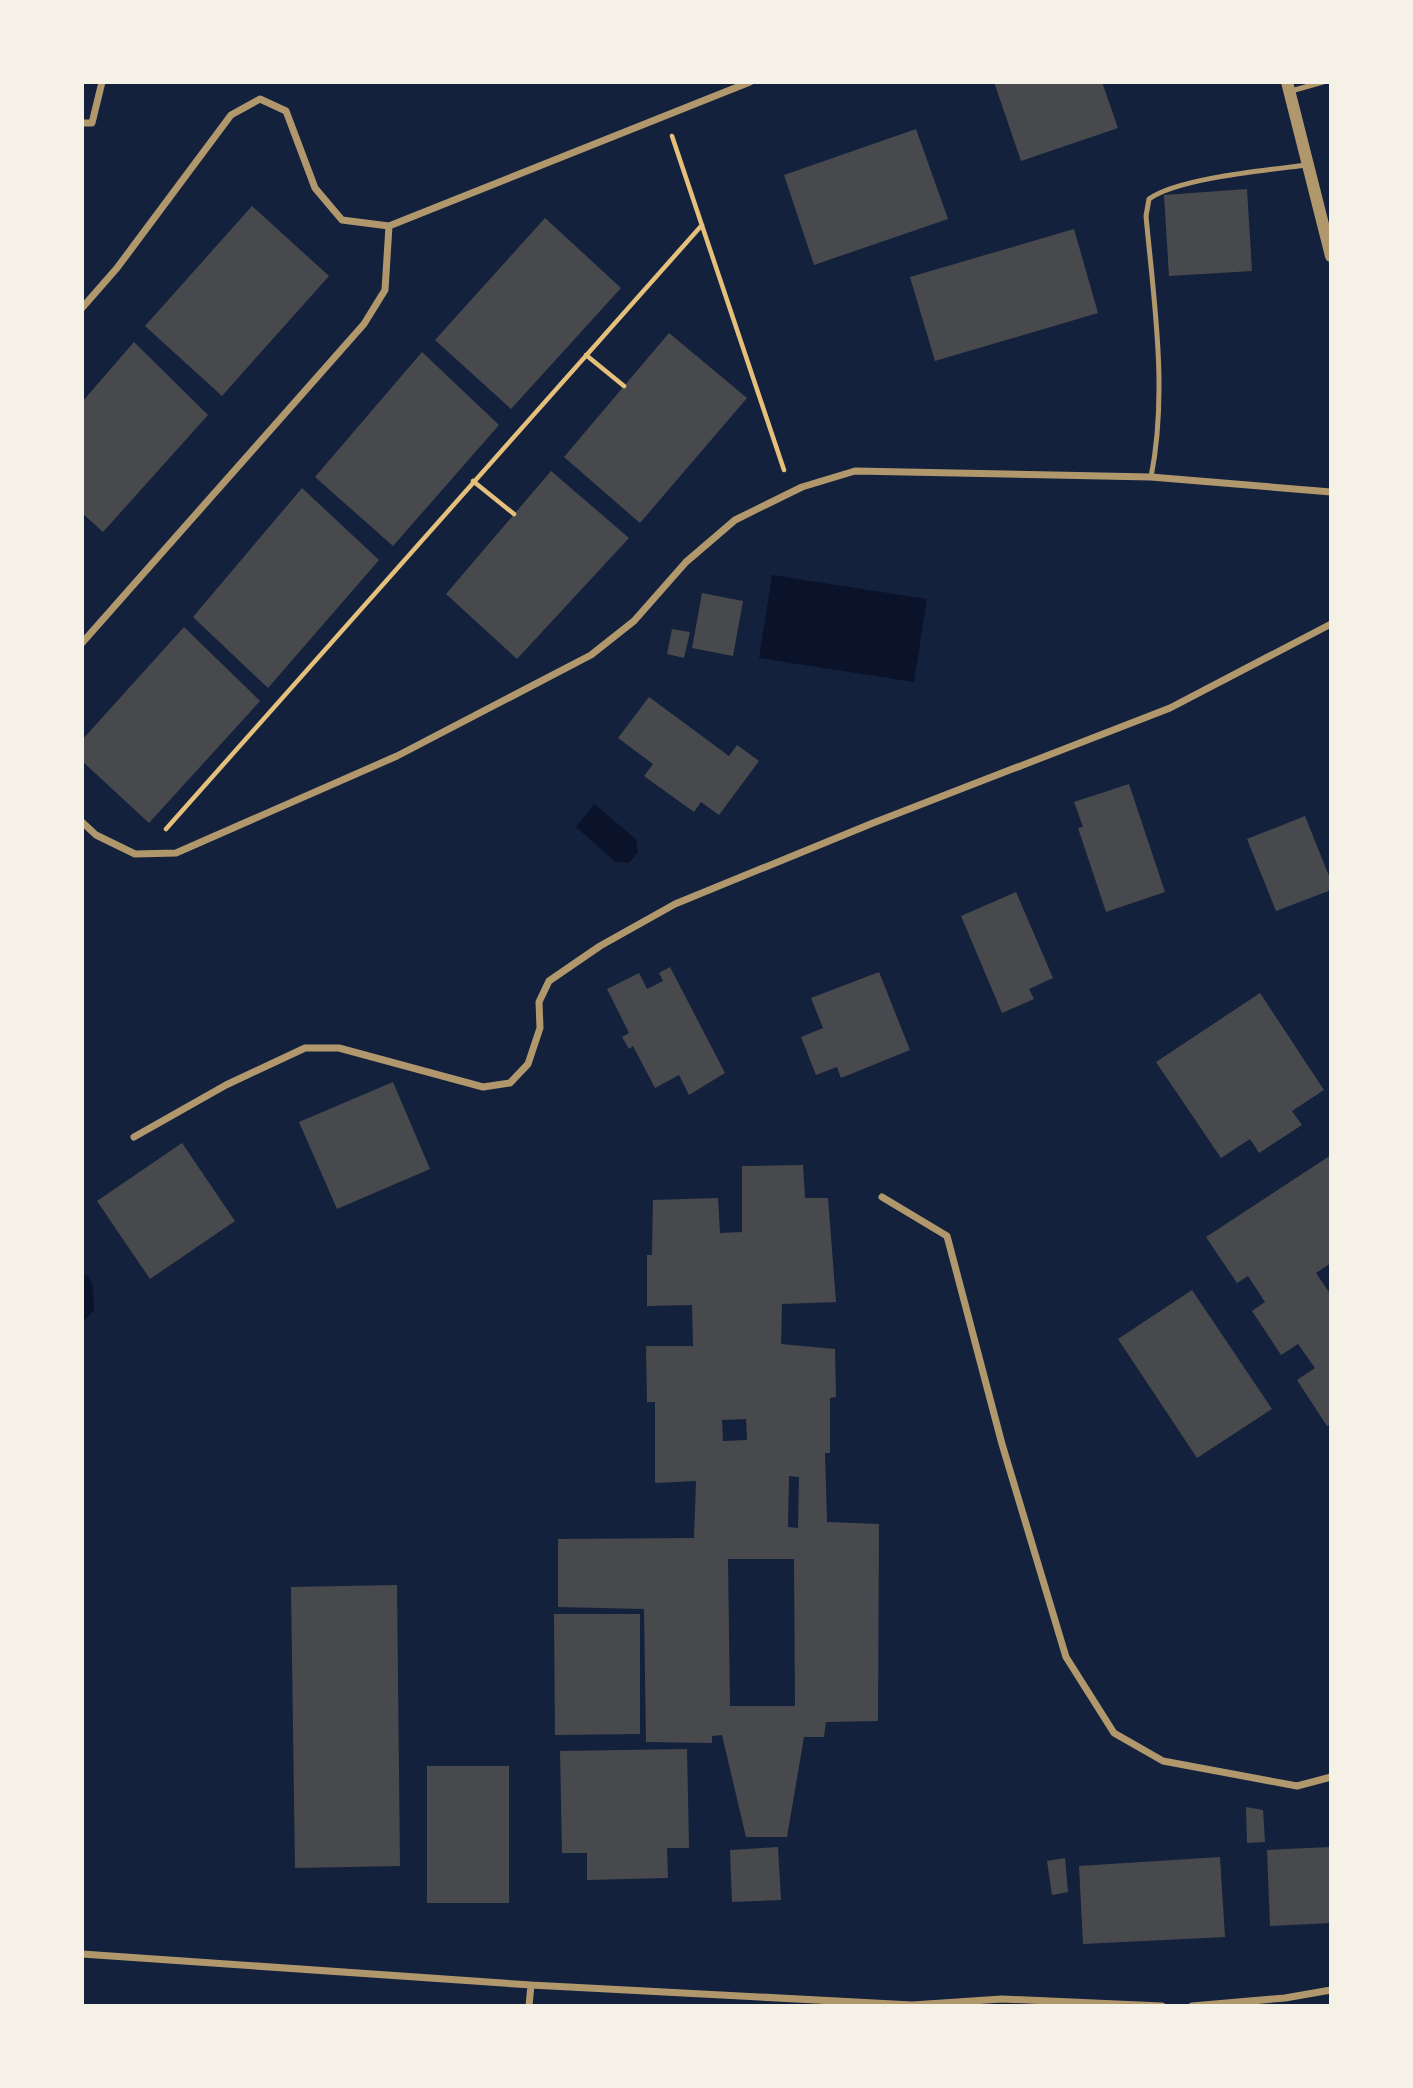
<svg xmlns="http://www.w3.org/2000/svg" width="1413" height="2088" font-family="'Fira Sans',sans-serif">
	<rect width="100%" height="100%" fill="#14213d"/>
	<path fill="#0b132b" d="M 772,575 L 927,599 L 914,682 L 759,658 Z
		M 594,804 L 636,839 L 638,852 L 629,863 L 616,862 L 576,827 Z
		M 82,1274 L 88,1276 L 93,1287 L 94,1310 L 82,1323 Z"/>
	<path fill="#48494c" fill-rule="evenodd" d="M 994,82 L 1102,82 L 1118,128 L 1021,161 Z
		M 916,129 L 948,219 L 814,265 L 784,175 Z
		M 1247,189 L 1252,271 L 1169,276 L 1164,195 Z
		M 252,206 L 329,276 L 222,396 L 145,326 Z
		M 545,218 L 621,288 L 511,409 L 435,340 Z
		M 1074,229 L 1098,313 L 935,361 L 910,277 Z
		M 669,333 L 747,398 L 640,523 L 564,457 Z
		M 134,342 L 208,415 L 103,532 L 82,513 L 82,402 Z
		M 422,352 L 499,425 L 393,546 L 315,477 Z
		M 551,471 L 629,538 L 517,659 L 446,594 Z
		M 302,488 L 379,560 L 268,688 L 193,617 Z
		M 702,593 L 743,601 L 733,656 L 692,648 Z
		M 184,627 L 260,701 L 149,823 L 82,761 L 82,740 Z
		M 672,629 L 690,632 L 684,658 L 667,654 Z
		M 649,697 L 729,756 L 737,745 L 759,761 L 719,815 L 701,802 L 694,812 L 644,776 L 653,764 L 618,738 Z
		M 1129,784 L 1165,892 L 1106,912 L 1078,828 L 1083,827 L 1074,802 Z
		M 1305,816 L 1331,881 L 1331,890 L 1276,911 L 1247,839 Z
		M 1016,892 L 1053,978 L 1029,989 L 1034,999 L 1002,1013 L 961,916 Z
		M 670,967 L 725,1073 L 689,1095 L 679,1075 L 655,1088 L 633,1046 L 629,1049 L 622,1037 L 629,1033 L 607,989 L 639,973 L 647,989 L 663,981 L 659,973 Z
		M 879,972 L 910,1050 L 841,1078 L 837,1067 L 816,1075 L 801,1037 L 823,1028 L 811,998 Z
		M 1260,993 L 1324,1090 L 1292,1111 L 1302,1125 L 1259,1153 L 1250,1139 L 1221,1158 L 1156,1062 Z
		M 393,1082 L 430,1169 L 337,1209 L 299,1122 Z
		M 182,1143 L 235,1221 L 150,1279 L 97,1201 Z
		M 1331,1155 L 1331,1263 L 1316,1273 L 1331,1295 L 1331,1424 L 1327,1426 L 1297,1380 L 1315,1368 L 1298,1344 L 1281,1355 L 1252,1311 L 1265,1302 L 1248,1276 L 1237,1283 L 1206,1237 Z
		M 803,1165 L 805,1198 L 828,1198 L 836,1302 L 782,1304 L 781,1344 L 835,1349 L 836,1397 L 830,1398 L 830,1453 L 825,1453 L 827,1522 L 879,1524 L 878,1721 L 826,1722 L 824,1737 L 804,1737 L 787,1837 L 746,1837 L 722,1735 L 712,1736 L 712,1743 L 646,1742 L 644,1609 L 558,1607 L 558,1539 L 694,1538 L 696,1481 L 655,1483 L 655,1402 L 647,1402 L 646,1346 L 693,1346 L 692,1305 L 647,1306 L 647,1255 L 652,1255 L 653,1200 L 718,1198 L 720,1233 L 742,1232 L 742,1166 ZM 746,1419 L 747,1440 L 723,1441 L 722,1420 ZM 789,1476 L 799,1477 L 798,1528 L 788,1527 ZM 728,1559 L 794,1559 L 795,1706 L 730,1706 Z
		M 1192,1290 L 1272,1409 L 1197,1458 L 1118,1339 Z
		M 397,1585 L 400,1866 L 295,1868 L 291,1587 Z
		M 554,1614 L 640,1614 L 640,1734 L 555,1735 Z
		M 687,1749 L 689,1848 L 667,1848 L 668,1878 L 587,1880 L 587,1853 L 562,1853 L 560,1751 Z
		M 427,1766 L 509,1766 L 509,1903 L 427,1903 Z
		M 1246,1807 L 1263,1810 L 1265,1842 L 1247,1843 Z
		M 778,1847 L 781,1900 L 732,1902 L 730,1850 Z
		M 1331,1847 L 1331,1923 L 1270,1926 L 1267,1850 Z
		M 1220,1857 L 1225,1937 L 1083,1944 L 1079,1866 Z
		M 1065,1858 L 1068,1892 L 1052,1895 L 1047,1861 Z"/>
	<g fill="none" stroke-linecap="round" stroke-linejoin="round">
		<path stroke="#e5c07b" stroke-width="4.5" d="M 672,136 L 784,470
			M 586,355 L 624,386
			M 473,481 L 514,514
			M 166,829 L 702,225"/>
		<path stroke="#b1986c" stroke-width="5" d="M 1291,91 L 1323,82
			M 1151,477 C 1168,392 1154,302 1146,216 L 1149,199 C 1178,178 1268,170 1307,165"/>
		<path stroke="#b1986c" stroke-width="7" d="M 82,123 L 92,123 L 102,82
			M 82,308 L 117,268 L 231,115 L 260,99 L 286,111 L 315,188 L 342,220 L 389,226 L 750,82
			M 82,643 L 364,324 L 385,290 L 389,226
			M 82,822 L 96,835 L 135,854 L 176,853 L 397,756 L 591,655 L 634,621 L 686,562 L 735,520 L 802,487 L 855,471 L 1151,477 L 1331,492
			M 134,1137 L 226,1085 L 305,1048 L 339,1048 L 483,1087 L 510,1083 L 528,1064 L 540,1028 L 539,1002 L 549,981 L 600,946 L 675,904 L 873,823 L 1170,708 L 1331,624
			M 882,1197 L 947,1236 L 1002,1444 L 1066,1657 L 1114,1733 L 1163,1761 L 1297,1786 L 1331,1777
			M 82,1954 L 531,1985 L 912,2005 L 1002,1999 L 1162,2006
			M 529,2006 L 531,1985
			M 1192,2006 L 1285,1998 L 1331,1990"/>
		<path stroke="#b1986c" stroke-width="12" d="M 1287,82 L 1331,256"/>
	</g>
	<rect width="1413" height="2088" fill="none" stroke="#f6f1e7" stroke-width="168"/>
</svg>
